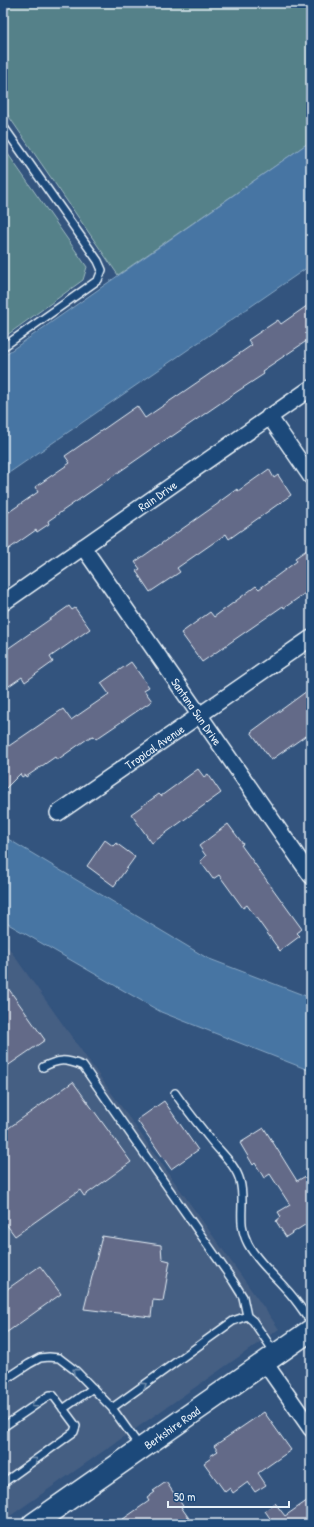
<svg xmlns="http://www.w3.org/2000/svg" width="314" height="1527" font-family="'Patrick Hand',sans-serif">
	<rect width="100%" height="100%" fill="#33547e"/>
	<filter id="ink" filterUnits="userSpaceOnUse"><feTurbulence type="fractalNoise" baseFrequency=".025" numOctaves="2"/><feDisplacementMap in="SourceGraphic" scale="8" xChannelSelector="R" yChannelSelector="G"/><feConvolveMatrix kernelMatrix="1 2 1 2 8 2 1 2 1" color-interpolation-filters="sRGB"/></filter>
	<g filter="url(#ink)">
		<path fill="#445e83" d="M 3,940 L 279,1329 L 3,1521 Z"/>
		<path fill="#548189" stroke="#9eb9c0" d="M 3,3 L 311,3 L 311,141 L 118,275 L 3,108 Z
			M 3,147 L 87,267 L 83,280 L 3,338 Z"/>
		<path fill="#4775a3" stroke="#87a7c5" d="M 311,141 L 311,265 L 3,477 L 3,356 Z
			M 3,836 L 207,958 L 311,998 L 311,1071 L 161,1012 L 3,921 Z"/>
		<path fill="#636a88" stroke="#e8f1f8" d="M 311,303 L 311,338 L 262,371 L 264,374 L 238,391 L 171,437 L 171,436 L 48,521 L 49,524 L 37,532 L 36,530 L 3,553 L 3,516 L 38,492 L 35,487 L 70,463 L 65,456 L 137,406 L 145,418 L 252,345 L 248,340 L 278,320 L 281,324 Z
			M 269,469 L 274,478 L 278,475 L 291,495 L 229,539 L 226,534 L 177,568 L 180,572 L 150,592 L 136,571 L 140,569 L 135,562 L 219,503 L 219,502 L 237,489 L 238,491 Z
			M 311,547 L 311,589 L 284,608 L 283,606 L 202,662 L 181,633 L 210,612 L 214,617 L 256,586 L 259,589 L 297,561 L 295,558 Z
			M 69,606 L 72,610 L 75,608 L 90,629 L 50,657 L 53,662 L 25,682 L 22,677 L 3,690 L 3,652 Z
			M 131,662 L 149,687 L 144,690 L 152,701 L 96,739 L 94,736 L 90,737 L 57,760 L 55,757 L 26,777 L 25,775 L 22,777 L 20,774 L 3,791 L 3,750 L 63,709 L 71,720 L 109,694 L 101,683 Z
			M 311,688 L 311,732 L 271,760 L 251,732 Z
			M 198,769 L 204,777 L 208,774 L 221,793 L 152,843 L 131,814 L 159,794 L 161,796 Z
			M 228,824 L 243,844 L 241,845 L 302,929 L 297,933 L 300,936 L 280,951 L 247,905 L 243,908 L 219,875 L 213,879 L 200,861 L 206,856 L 199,846 Z
			M 105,840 L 113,846 L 116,843 L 135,857 L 114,886 L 87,866 Z
			M 3,981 L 45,1040 L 3,1069 Z
			M 73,1082 L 131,1162 L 84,1196 L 80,1190 L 15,1236 L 3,1220 L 3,1132 Z
			M 164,1101 L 198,1150 L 171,1169 L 137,1120 Z
			M 264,1128 L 297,1181 L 311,1173 L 311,1221 L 286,1237 L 276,1221 L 281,1217 L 278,1212 L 290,1205 L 270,1174 L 264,1178 L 255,1163 L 253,1165 L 240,1143 Z
			M 102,1236 L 161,1245 L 162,1259 L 170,1261 L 163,1301 L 153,1300 L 151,1317 L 84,1309 Z
			M 40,1266 L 61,1294 L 3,1335 L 3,1292 Z
			M 264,1412 L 291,1450 L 258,1473 L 266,1485 L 255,1492 L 248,1482 L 233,1493 L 230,1488 L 225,1492 L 204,1463 L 211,1458 L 210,1456 L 218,1451 L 214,1446 Z
			M 166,1482 L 183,1506 L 181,1507 L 193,1524 L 116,1524 L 149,1501 L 147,1498 L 155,1492 L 153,1491 Z
			M 311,1498 L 311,1524 L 274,1524 L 265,1511 L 275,1503 L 285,1516 Z"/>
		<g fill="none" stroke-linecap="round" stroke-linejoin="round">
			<defs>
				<path id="lane" d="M 3,126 L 98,261 L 102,270 L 98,280 L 3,347
					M 43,1067 C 59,1059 65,1059 83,1066 L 233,1281 L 243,1297 L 247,1316 L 253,1321 L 275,1353
					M 175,1093 C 186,1109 198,1124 210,1139 C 220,1152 236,1165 240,1181 C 246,1204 236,1221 248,1244 C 257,1261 273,1274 285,1288 C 295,1298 303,1311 311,1322
					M 3,1381 L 29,1364 L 40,1358 L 49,1357 L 59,1358 L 76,1371 L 112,1408 L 140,1447
					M 112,1408 L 233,1321 L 247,1316
					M 63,1409 L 93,1388
					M 3,1427 L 50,1395 L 53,1395 L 76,1426 L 74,1432 L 3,1483"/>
				<g id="street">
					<path d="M 269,416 L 311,477"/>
					<path id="s1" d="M 83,547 L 311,876"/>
					<path id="s2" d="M 3,603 L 311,388"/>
					<path id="s3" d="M 58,813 L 311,638"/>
					<path d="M 265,1363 L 311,1429"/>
				</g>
				<g id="secondary">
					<path id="s4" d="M 33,1524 L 311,1330"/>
				</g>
			</defs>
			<use href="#lane" stroke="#e8f1f8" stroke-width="10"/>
			<use href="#street" stroke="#e8f1f8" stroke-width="18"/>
			<use href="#secondary" stroke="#e8f1f8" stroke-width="24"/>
			<use href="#lane" stroke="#1f4a7a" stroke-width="7"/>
			<use href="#street" stroke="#1f4a7a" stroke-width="15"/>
			<use href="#secondary" stroke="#1f4a7a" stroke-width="21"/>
		</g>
		<defs><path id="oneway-chevron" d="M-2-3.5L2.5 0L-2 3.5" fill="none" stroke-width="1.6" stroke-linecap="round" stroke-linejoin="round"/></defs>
		<g stroke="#6f8dac">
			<use href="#oneway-chevron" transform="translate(75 1371) rotate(-139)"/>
			<use href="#oneway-chevron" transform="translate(144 1385) rotate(-36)"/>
			<use href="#oneway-chevron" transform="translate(34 1405) rotate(145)"/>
			<use href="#oneway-chevron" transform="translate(35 1460) rotate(-36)"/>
		</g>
	</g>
	<g text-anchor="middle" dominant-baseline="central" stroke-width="4" stroke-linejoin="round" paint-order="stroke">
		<g font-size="12" fill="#e8f1f8" stroke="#1f4a7a">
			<text stroke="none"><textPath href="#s2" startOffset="188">Rain Drive</textPath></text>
			<text stroke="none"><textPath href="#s1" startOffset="200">Santana Sun Drive</textPath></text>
			<text stroke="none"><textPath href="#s3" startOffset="117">Tropical Avenue</textPath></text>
			<text stroke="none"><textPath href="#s4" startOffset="169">Berkshire Road</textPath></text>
		</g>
	</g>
	<rect width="314" height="1527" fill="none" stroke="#1f4a7a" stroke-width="16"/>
	<rect x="8" y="8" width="298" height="1511" fill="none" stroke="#e8f1f8" stroke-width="1.5" filter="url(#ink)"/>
	<path d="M168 1501v6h121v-6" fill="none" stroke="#e8f1f8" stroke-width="2"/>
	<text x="174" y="1501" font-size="12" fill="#e8f1f8" stroke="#1f4a7a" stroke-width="3" paint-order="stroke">50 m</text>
</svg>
